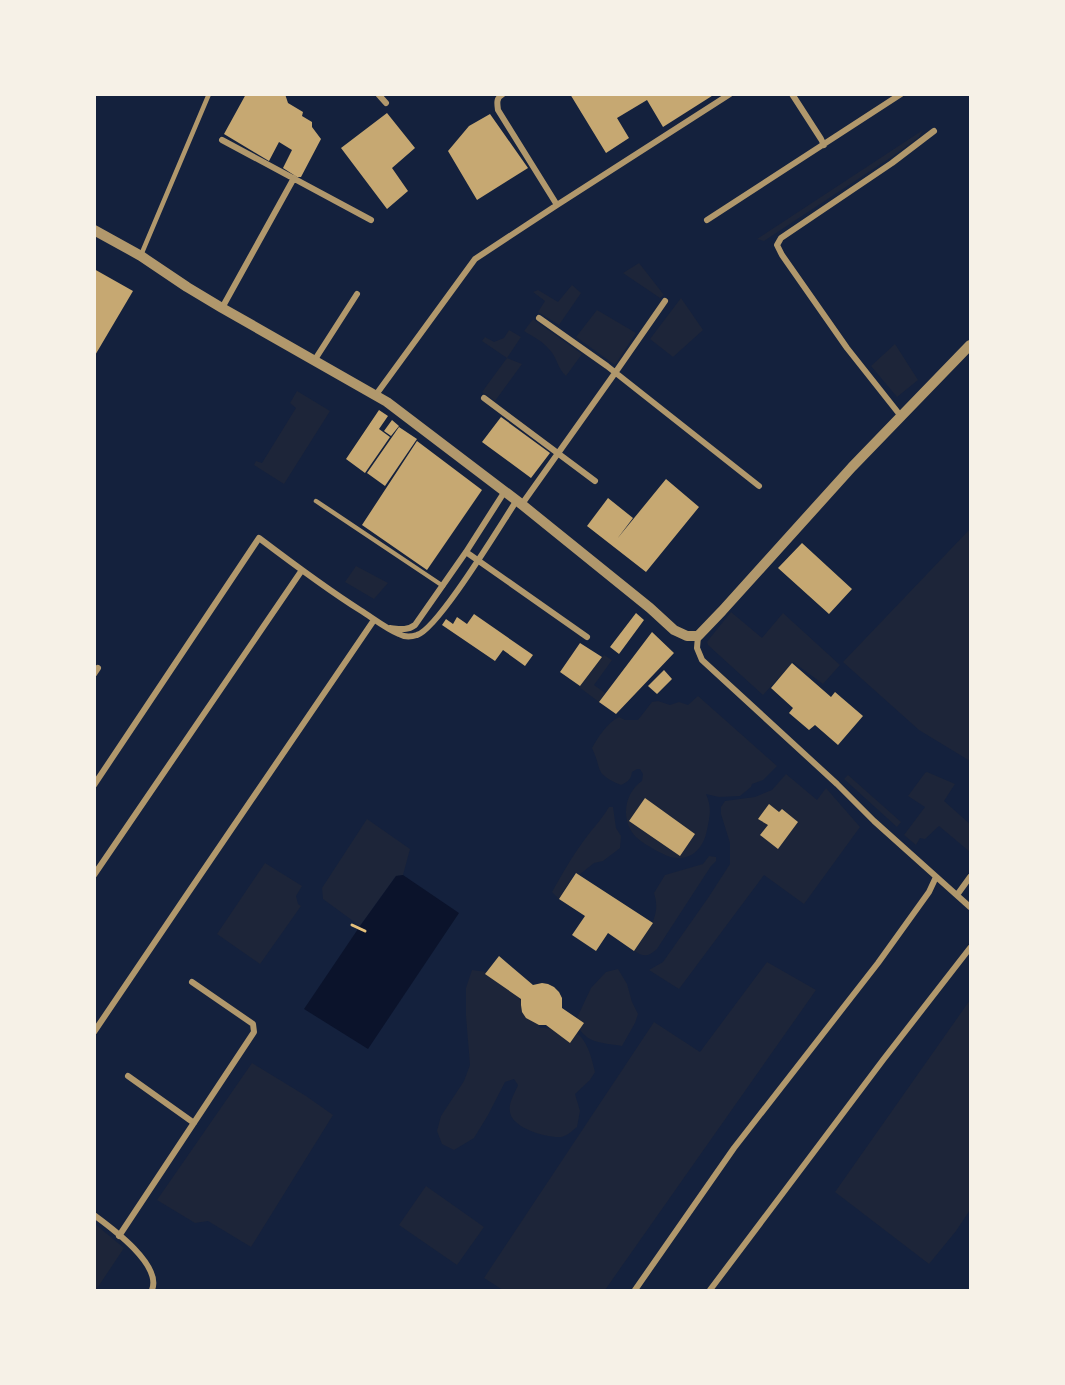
<svg xmlns="http://www.w3.org/2000/svg" width="1065" height="1385" font-family="Commissioner,sans-serif">
	<rect width="100%" height="100%" fill="#14213d"/>
	<path fill="#1d2539" d="M 923,130 L 919,137 L 893,156 L 764,241 L 757,239 Z
		M 639,263 L 664,295 L 660,298 L 623,273 Z
		M 572,285 L 581,293 L 559,325 L 538,312 L 545,301 L 533,292 L 538,290 L 558,302 Z
		M 681,298 L 703,330 L 673,357 L 650,339 Z
		M 597,310 L 636,333 L 615,365 L 576,337 Z
		M 533,319 L 582,354 L 566,376 C 557,368 557,356 548,348 C 542,341 532,336 524,331 Z
		M 509,330 L 521,337 L 507,358 L 522,364 L 495,401 L 482,392 L 507,358 L 482,341 L 485,337 L 494,342 L 504,338 Z
		M 895,344 L 918,380 L 897,397 L 871,366 Z
		M 297,391 L 330,411 L 284,484 L 254,465 L 256,461 L 262,463 L 296,408 L 290,403 Z
		M 970,529 L 970,761 L 919,730 L 843,662 Z
		M 356,566 L 388,583 L 374,599 L 345,582 Z
		M 731,612 L 762,638 L 783,613 L 840,665 L 823,684 L 793,662 L 763,695 L 708,645 L 707,642 L 710,638 Z
		M 604,655 L 612,660 L 594,685 L 605,693 L 599,702 L 579,687 Z
		M 698,696 L 777,766 L 763,780 L 752,784 L 751,787 L 740,796 L 719,797 L 706,794 C 712,808 710,815 707,830 C 704,846 694,859 677,858 C 669,858 662,853 655,850 C 649,846 641,842 636,837 C 620,821 624,793 642,781 L 643,774 L 640,769 L 637,769 L 632,772 C 631,780 627,782 621,785 C 593,773 603,771 592,748 C 599,736 606,724 619,717 L 625,720 L 638,720 L 652,702 L 658,701 L 670,705 L 679,702 L 688,705 Z
		M 927,772 L 955,784 L 944,801 L 970,824 L 970,852 L 939,826 L 925,839 L 920,838 L 916,845 L 904,835 L 925,807 L 908,796 L 925,773 Z
		M 786,774 L 817,800 L 826,788 L 860,827 L 804,904 L 764,875 L 679,989 L 649,970 L 663,962 L 708,898 L 730,864 L 730,843 L 721,814 L 721,807 L 725,801 L 755,797 L 772,790 Z
		M 848,775 L 901,822 L 897,827 L 844,779 Z
		M 609,807 L 613,807 L 616,828 L 621,836 L 620,848 L 603,861 L 594,863 L 579,875 L 575,873 L 559,899 L 552,892 C 562,874 573,855 585,839 C 593,828 602,819 609,807 Z
		M 367,819 L 410,849 L 403,875 L 396,876 L 360,926 L 323,899 L 322,888 Z
		M 709,856 L 716,857 L 716,861 L 711,866 L 657,949 C 648,957 644,957 634,951 C 647,931 662,917 654,893 L 665,875 L 703,864 Z
		M 265,863 L 302,886 L 296,896 L 298,904 L 301,906 L 260,964 L 217,934 Z
		M 767,962 L 816,990 L 605,1290 L 503,1290 L 484,1278 L 654,1022 L 700,1052 Z
		M 618,969 L 627,984 L 632,1002 L 638,1014 L 635,1023 L 622,1046 C 600,1042 583,1044 576,1020 L 591,988 L 606,972 Z
		M 472,970 L 487,972 L 516,995 L 534,1014 L 540,1028 C 546,1028 568,1029 573,1031 C 587,1037 592,1059 595,1072 L 590,1080 L 575,1094 L 580,1111 L 577,1127 C 572,1131 567,1136 561,1137 C 546,1138 512,1128 510,1112 C 508,1103 515,1093 518,1085 L 514,1079 L 505,1082 L 488,1115 L 474,1138 L 454,1150 L 442,1144 L 437,1131 L 441,1116 L 464,1081 L 470,1065 L 466,1016 L 466,988 Z
		M 970,1000 L 970,1210 L 956,1231 L 929,1264 L 835,1192 Z
		M 252,1063 L 306,1096 L 333,1115 L 251,1247 L 208,1221 L 195,1223 L 157,1200 Z
		M 426,1186 L 484,1227 L 457,1265 L 399,1225 Z
		M 95,1224 L 124,1248 L 96,1290 L 94,1290 Z"/>
	<path fill="#0b132b" d="M 403,875 L 459,913 L 368,1049 L 304,1009 L 360,926 L 396,876 Z"/>
	<path fill="#c6a872" d="M 246,94 L 285,94 L 288,103 L 303,112 L 302,116 L 312,122 L 312,127 L 321,139 L 301,177 L 297,177 L 283,168 L 292,150 L 279,142 L 269,161 L 224,134 Z
		M 570,94 L 715,94 L 663,127 L 647,100 L 617,118 L 629,138 L 606,153 Z
		M 387,113 L 415,148 L 392,168 L 408,191 L 387,209 L 341,148 Z
		M 490,114 L 528,168 L 477,200 L 448,151 L 469,126 Z
		M 94,269 L 133,291 L 94,357 Z
		M 379,410 L 388,416 L 379,429 L 390,437 L 365,473 L 346,459 Z
		M 501,417 L 550,453 L 531,478 L 482,442 Z
		M 392,420 L 399,426 L 391,436 L 384,431 Z
		M 399,427 L 417,439 L 385,486 L 367,473 Z
		M 417,441 L 482,490 L 427,570 L 362,525 Z
		M 666,479 L 699,507 L 646,572 L 587,526 L 608,498 L 633,518 L 617,539 Z
		M 802,543 L 852,589 L 829,614 L 778,568 Z
		M 636,613 L 644,620 L 619,654 L 610,647 Z
		M 474,614 L 533,655 L 525,666 L 503,650 L 495,661 L 442,625 L 446,619 L 453,624 L 457,617 L 467,624 Z
		M 652,632 L 674,653 L 616,714 L 599,702 Z
		M 580,643 L 602,657 L 580,686 L 560,672 Z
		M 792,663 L 831,697 L 835,692 L 863,716 L 838,745 L 815,725 L 809,730 L 789,713 L 793,708 L 771,688 Z
		M 664,670 L 672,679 L 657,694 L 648,686 Z
		M 645,798 L 695,834 L 680,856 L 629,821 Z
		M 769,804 L 779,812 L 782,809 L 798,822 L 778,849 L 760,835 L 768,825 L 758,819 Z
		M 576,873 L 653,923 L 634,951 L 608,933 L 596,951 L 572,935 L 585,916 L 559,899 Z
		M 499,956 L 533,985 L 542,983 L 548,984 L 554,987 L 559,992 L 562,998 L 562,1008 L 584,1023 L 570,1043 L 546,1025 L 539,1025 L 526,1018 L 522,1012 L 521,1005 L 521,999 L 485,974 Z"/>
	<g fill="none" stroke-linecap="round" stroke-linejoin="round">
		<path stroke="#e5c07b" stroke-width="3" d="M 352,925 L 365,931"/>
		<path stroke="#b1986c" stroke-width="4.5" d="M 141,255 L 209,94
			M 316,501 L 443,586"/>
		<path stroke="#b1986c" stroke-width="6" d="M 378,94 L 386,103
			M 503,94 C 496,98 497,103 498,110 L 557,205
			M 792,94 L 821,139 L 824,145
			M 222,140 L 371,220
			M 707,220 L 901,94
			M 222,308 L 294,178
			M 539,318 L 607,366 L 759,486
			M 314,361 L 357,294
			M 375,396 L 475,259 L 557,205 L 730,94
			M 484,398 L 595,481
			M 900,415 L 847,348 L 782,255 L 777,245 L 781,238 L 892,163 L 934,131
			M 522,504 L 615,373 L 665,301
			M 466,552 L 587,637
			M 390,628 C 399,629 407,631 415,625 L 466,552 L 505,491
			M 698,636 L 697,648 L 702,660 L 837,784 L 874,821 L 970,907
			M 94,674 L 98,668
			M 94,785 L 259,538 C 292,563 325,588 360,610 C 373,618 385,628 399,634 C 404,637 411,637 417,635 C 438,629 501,524 517,500
			M 94,875 L 302,570
			M 957,895 L 970,877
			M 94,1032 L 188,893 L 374,620
			M 128,1076 L 194,1123
			M 94,1215 C 113,1229 162,1265 152,1290
			M 119,1236 L 254,1032 L 253,1024 L 192,982
			M 635,1290 L 734,1148 L 878,963 L 929,892 L 936,877
			M 710,1290 L 883,1060 L 970,948"/>
		<path stroke="#b1986c" stroke-width="10" d="M 94,230 L 141,256 L 187,287 L 222,308 L 387,402 L 520,503 L 650,608 L 674,630 L 687,636 L 698,636 L 722,611 L 852,467 L 970,345"/>
	</g>
	<rect width="1065" height="1385" fill="none" stroke="#f6f1e7" stroke-width="192"/>
</svg>
